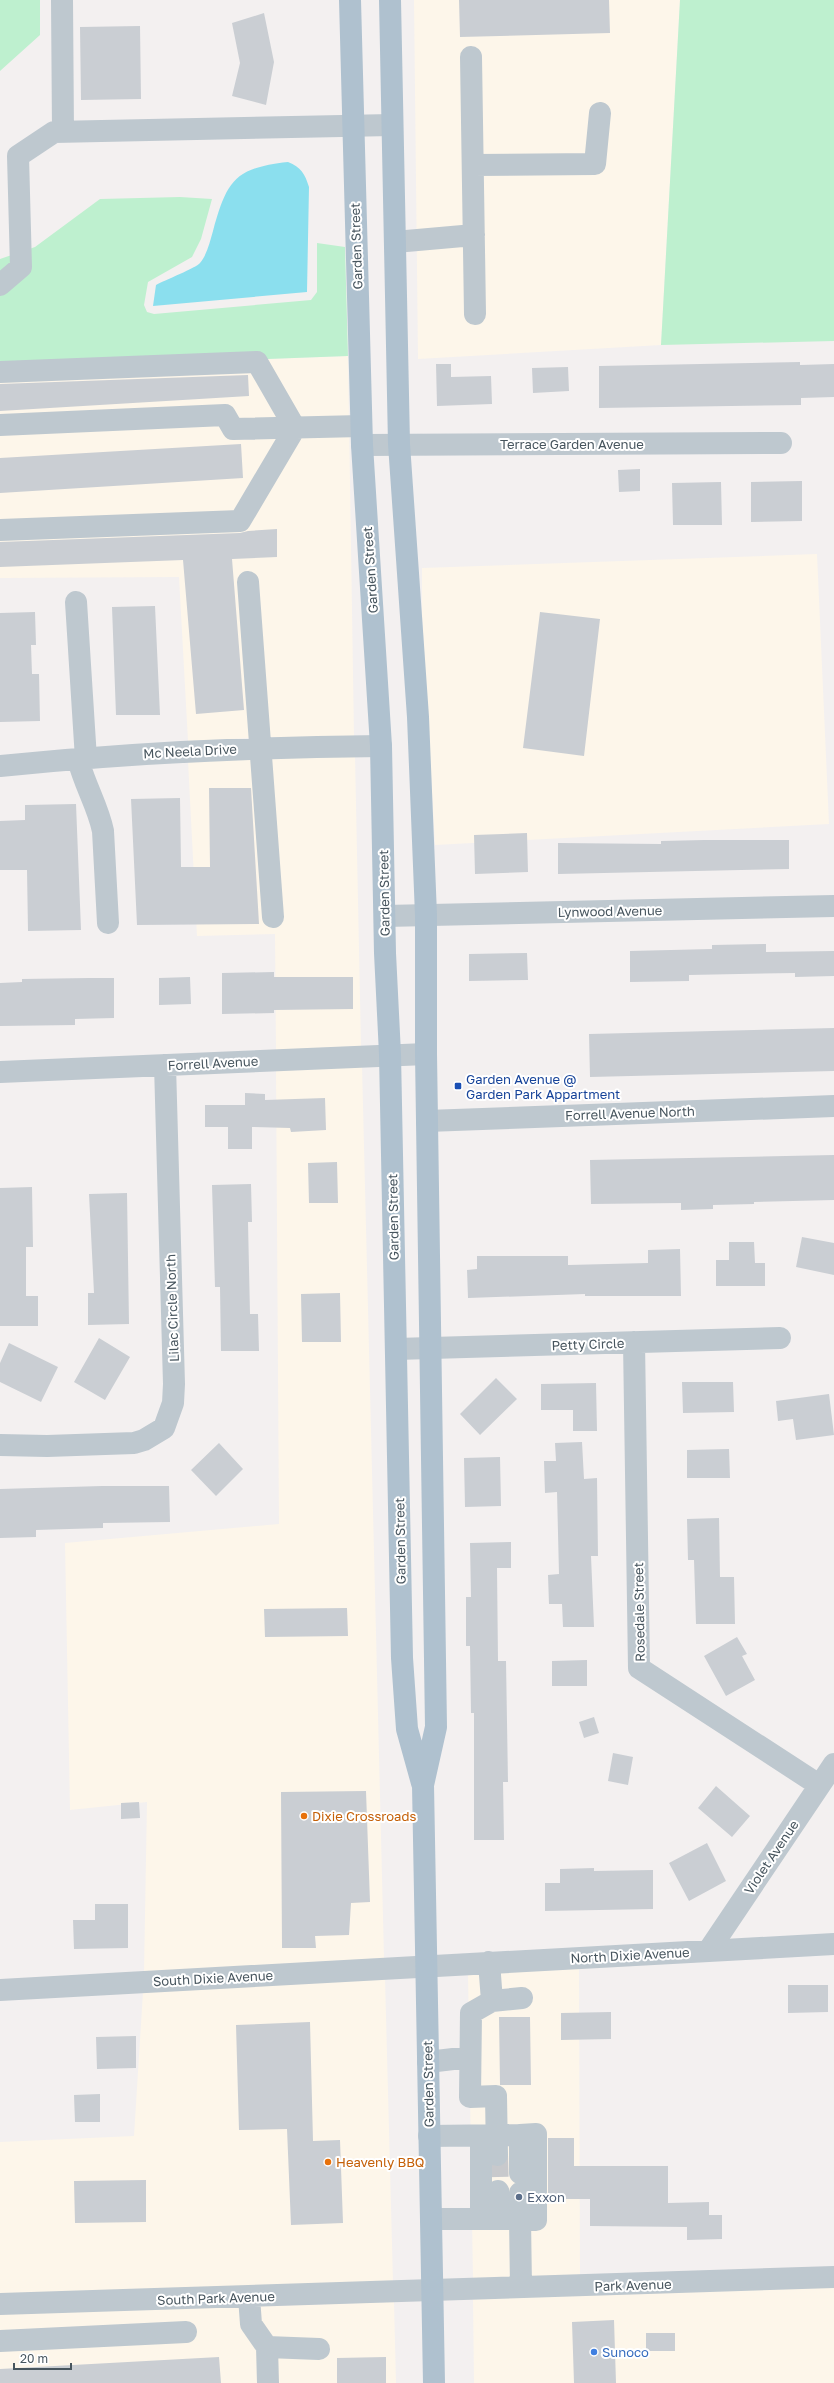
<svg xmlns="http://www.w3.org/2000/svg" width="834" height="2383" font-family="'Golos Text',sans-serif">
	<rect width="100%" height="100%" fill="#f3f0f0"/>
	<path fill="#fdf6ea" d="M 414,0 L 680,0 L 661,345 L 418,359 Z
		M 348,356 L 354,737 L 271,737 L 188,741 L 179,577 L 0,578 L 0,369 Z
		M 817,554 L 829,824 L 435,845 L 422,614 L 422,568 Z
		M 355,756 L 361,1046 L 276,1050 L 275,934 L 197,936 L 188,761 Z
		M 362,1065 L 384,1958 L 144,1972 L 147,1802 L 70,1810 L 65,1543 L 279,1524 L 276,1070 Z
		M 579,1967 L 580,2277 L 473,2280 L 468,1973 Z
		M 385,1978 L 393,2282 L 0,2294 L 0,2142 L 134,2136 L 143,1992 Z
		M 834,2287 L 834,2383 L 474,2383 L 473,2299 Z
		M 394,2302 L 396,2383 L 0,2383 L 0,2314 Z"/>
	<path fill="#bef0cf" d="M 0,0 L 40,0 L 40,35 L 0,71 Z
		M 680,0 L 834,0 L 834,341 L 661,345 Z
		M 180,197 L 212,199 L 201,239 L 192,257 L 148,282 L 144,305 L 147,312 L 154,314 L 311,300 L 317,292 L 317,243 L 345,247 L 348,356 L 0,369 L 0,259 L 35,247 L 100,199 Z"/>
	<path fill="#8bdfee" d="M 288,162 C 301,167 305,174 309,187 L 307,292 L 153,306 L 156,285 C 165,280 196,268 200,263 C 207,255 210,241 213,231 C 227,181 234,168 288,162 Z"/>
	<path fill="#caced3" d="M 459,0 L 609,0 L 610,33 L 460,37 Z
		M 264,13 L 274,62 L 266,105 L 232,96 L 240,63 L 232,23 Z
		M 140,26 L 141,99 L 81,100 L 80,27 Z
		M 800,362 L 800,365 L 834,364 L 834,397 L 801,398 L 801,405 L 599,408 L 599,366 Z
		M 436,364 L 451,364 L 451,377 L 491,376 L 492,404 L 437,406 Z
		M 568,367 L 569,391 L 533,393 L 532,368 Z
		M 248,375 L 249,396 L 0,411 L 0,384 Z
		M 241,444 L 243,478 L 0,493 L 0,458 Z
		M 640,469 L 640,491 L 619,492 L 618,470 Z
		M 802,481 L 802,521 L 751,522 L 751,482 Z
		M 721,482 L 722,525 L 673,525 L 672,483 Z
		M 277,529 L 277,557 L 232,559 L 244,710 L 196,714 L 183,560 L 0,567 L 0,542 L 240,533 L 248,531 Z
		M 155,606 L 160,715 L 116,715 L 112,607 Z
		M 35,612 L 36,645 L 31,645 L 32,674 L 39,674 L 40,721 L 0,722 L 0,613 Z
		M 540,612 L 600,619 L 584,756 L 523,748 Z
		M 209,788 L 251,788 L 259,924 L 137,925 L 131,799 L 180,798 L 181,867 L 210,867 Z
		M 76,804 L 81,930 L 28,931 L 27,870 L 0,870 L 0,821 L 25,820 L 25,805 Z
		M 527,833 L 528,872 L 475,874 L 474,835 Z
		M 704,840 L 789,840 L 789,869 L 558,874 L 558,843 L 661,844 L 661,841 Z
		M 766,944 L 766,952 L 834,951 L 834,976 L 795,977 L 795,973 L 689,975 L 689,981 L 630,982 L 630,951 L 712,949 L 712,945 Z
		M 527,953 L 528,980 L 469,981 L 469,954 Z
		M 274,972 L 274,977 L 353,977 L 353,1009 L 274,1010 L 274,1013 L 222,1014 L 222,973 Z
		M 190,977 L 191,1004 L 159,1005 L 159,978 Z
		M 89,978 L 114,978 L 114,1018 L 75,1019 L 75,1025 L 0,1026 L 0,983 L 22,982 L 22,979 Z
		M 834,1028 L 834,1071 L 590,1077 L 589,1034 Z
		M 245,1093 L 265,1094 L 265,1100 L 325,1098 L 326,1130 L 291,1132 L 290,1128 L 252,1127 L 252,1149 L 228,1149 L 228,1127 L 205,1127 L 205,1105 L 245,1105 Z
		M 834,1155 L 834,1200 L 754,1202 L 754,1204 L 713,1205 L 713,1209 L 681,1210 L 681,1203 L 591,1204 L 590,1160 Z
		M 337,1162 L 338,1203 L 309,1203 L 308,1163 Z
		M 251,1184 L 252,1222 L 248,1222 L 250,1314 L 258,1314 L 259,1351 L 221,1351 L 220,1287 L 215,1287 L 212,1185 Z
		M 32,1187 L 33,1247 L 26,1247 L 26,1296 L 38,1296 L 38,1326 L 0,1326 L 0,1188 Z
		M 127,1193 L 129,1324 L 88,1325 L 88,1293 L 94,1293 L 89,1194 Z
		M 802,1237 L 834,1243 L 834,1275 L 796,1267 Z
		M 729,1242 L 754,1242 L 755,1263 L 765,1263 L 765,1286 L 716,1286 L 716,1260 L 729,1260 Z
		M 680,1249 L 681,1296 L 585,1296 L 585,1294 L 468,1298 L 467,1270 L 477,1269 L 477,1256 L 568,1256 L 568,1265 L 648,1263 L 648,1250 Z
		M 340,1293 L 341,1342 L 302,1342 L 301,1294 Z
		M 99,1338 L 130,1357 L 105,1400 L 74,1382 Z
		M 9,1343 L 58,1367 L 41,1402 L 0,1382 L 0,1363 Z
		M 496,1378 L 517,1399 L 480,1435 L 460,1414 Z
		M 682,1382 L 733,1382 L 734,1412 L 683,1413 Z
		M 596,1383 L 597,1431 L 573,1431 L 573,1410 L 541,1410 L 541,1384 Z
		M 829,1394 L 834,1435 L 796,1440 L 793,1419 L 778,1421 L 776,1401 Z
		M 582,1442 L 584,1479 L 597,1478 L 598,1556 L 591,1556 L 594,1627 L 563,1627 L 562,1604 L 549,1604 L 548,1575 L 559,1574 L 557,1492 L 545,1493 L 544,1461 L 556,1461 L 555,1443 Z
		M 219,1443 L 243,1469 L 216,1496 L 191,1470 Z
		M 729,1449 L 730,1478 L 687,1478 L 687,1450 Z
		M 500,1457 L 501,1506 L 465,1507 L 464,1458 Z
		M 102,1486 L 169,1486 L 170,1522 L 103,1523 L 103,1528 L 36,1530 L 36,1537 L 0,1538 L 0,1489 Z
		M 719,1518 L 720,1577 L 734,1577 L 735,1624 L 696,1624 L 694,1560 L 688,1560 L 687,1519 Z
		M 511,1542 L 511,1568 L 497,1568 L 498,1661 L 506,1661 L 508,1782 L 503,1782 L 504,1840 L 474,1840 L 474,1713 L 471,1713 L 470,1646 L 466,1646 L 466,1597 L 471,1597 L 470,1543 Z
		M 347,1608 L 348,1636 L 265,1637 L 264,1609 Z
		M 737,1637 L 747,1654 L 742,1656 L 755,1680 L 726,1696 L 704,1656 Z
		M 587,1660 L 587,1686 L 552,1686 L 552,1661 Z
		M 594,1717 L 599,1733 L 584,1738 L 579,1722 Z
		M 613,1753 L 633,1757 L 628,1785 L 608,1781 Z
		M 716,1786 L 750,1816 L 732,1837 L 698,1808 Z
		M 366,1791 L 370,1902 L 351,1903 L 349,1935 L 315,1936 L 316,1948 L 282,1948 L 281,1792 Z
		M 139,1802 L 140,1818 L 121,1819 L 121,1803 Z
		M 707,1843 L 726,1881 L 689,1901 L 669,1863 Z
		M 594,1868 L 594,1871 L 653,1870 L 653,1909 L 545,1911 L 545,1883 L 560,1883 L 560,1869 Z
		M 95,1904 L 128,1904 L 128,1948 L 74,1949 L 73,1920 L 95,1920 Z
		M 788,1985 L 828,1985 L 828,2012 L 788,2013 Z
		M 611,2012 L 611,2039 L 561,2040 L 561,2013 Z
		M 499,2017 L 530,2017 L 531,2085 L 500,2085 Z
		M 310,2022 L 313,2141 L 340,2140 L 343,2223 L 291,2225 L 287,2129 L 239,2130 L 236,2025 Z
		M 136,2036 L 136,2068 L 97,2069 L 96,2037 Z
		M 100,2094 L 100,2122 L 75,2122 L 74,2095 Z
		M 548,2138 L 574,2138 L 574,2166 L 668,2166 L 668,2203 L 709,2202 L 709,2215 L 722,2215 L 722,2239 L 687,2240 L 687,2227 L 590,2226 L 590,2199 L 548,2199 Z
		M 146,2180 L 146,2222 L 75,2223 L 74,2181 Z
		M 614,2320 L 616,2383 L 574,2383 L 572,2322 Z
		M 646,2333 L 675,2333 L 675,2351 L 646,2351 Z
		M 219,2357 L 221,2383 L 0,2383 L 0,2369 Z
		M 386,2357 L 386,2383 L 337,2383 L 337,2358 Z"/>
	<g fill="none" stroke-linecap="round" stroke-linejoin="round">
		<path stroke="#c8c9cc" stroke-width="22" stroke-dasharray="22 11" stroke-linecap="butt" d="M 497,2155 L 498,2191"/>
		<path stroke="#bec8cf" stroke-width="22" d="M 62,0 L 63,132
			M 471,57 L 475,314
			M 473,165 L 595,164 L 600,113
			M 395,242 L 474,235
			M 0,285 L 21,267 L 18,156 L 54,132 L 392,125
			M 0,372 L 257,362 L 295,428
			M 0,425 L 225,415 L 233,429 L 361,426
			M 362,445 L 781,443
			M 0,530 L 240,521 L 295,428
			M 248,582 L 273,917
			M 76,602 L 86,759
			M 78,759 C 84,784 98,806 103,831 L 108,923
			M 0,766 C 127,753 253,747 381,746
			M 385,916 L 834,906
			M 0,1072 L 426,1054
			M 427,1121 L 834,1106
			M 634,1342 L 639,1668 L 819,1785
			M 396,1349 L 780,1338
			M 0,1445 L 47,1446 L 134,1443 L 144,1440 L 164,1428 L 173,1403 L 174,1384 L 165,1065
			M 709,1950 L 834,1764
			M 489,1962 L 492,2001
			M 0,1990 L 834,1944
			M 428,2062 L 470,2057
			M 429,2136 L 520,2135 L 520,2173
			M 481,2136 L 481,2219
			M 497,2155 L 496,2096 L 470,2097 L 471,2013 L 492,2001 L 522,1998
			M 498,2191 L 498,2219
			M 520,2193 L 520,2219 L 536,2220 L 536,2134 L 520,2135
			M 431,2219 L 520,2219 L 521,2287
			M 249,2297 L 251,2324 L 267,2347 L 268,2383
			M 0,2304 L 834,2277
			M 0,2341 L 186,2332
			M 267,2347 L 319,2349"/>
		<path stroke="#afc1cf" stroke-width="22" d="M 350,0 L 362,445 L 381,746 L 385,953 L 390,1054 L 402,1658 L 407,1729 L 422,1783
			M 390,0 L 399,444 L 418,717 L 426,915 L 426,1054 L 436,1727 L 423,1785 L 434,2383"/>
	</g>
	<rect fill="#1a4fb4" stroke="#fff" stroke-width="1.5" x="454" y="1082" width="8" height="8" rx="2"/>
	<g fill="#e8710a" stroke="#fff" stroke-width="1.5">
		<circle cx="304" cy="1816" r="4"/>
		<circle cx="328" cy="2162" r="4"/>
	</g>
	<circle fill="#5c6f8a" stroke="#fff" stroke-width="1.5" cx="519" cy="2197" r="4"/>
	<circle fill="#3f7fe0" stroke="#fff" stroke-width="1.5" cx="594" cy="2352" r="4"/>
	<g text-anchor="middle" dominant-baseline="central" stroke-width="4" stroke-linejoin="round" paint-order="stroke">
		<g font-size="13" fill="#47555e" stroke="#fff">
			<text transform="translate(356 246) rotate(-92)">Garden Street</text>
			<text x="572" y="444">Terrace Garden Avenue</text>
			<text transform="translate(370 570) rotate(-94)">Garden Street</text>
			<text transform="translate(190 751) rotate(-3)">Mc Neela Drive</text>
			<text transform="translate(384 893) rotate(-91)">Garden Street</text>
			<text transform="translate(610 911) rotate(-1)">Lynwood Avenue</text>
			<text transform="translate(213 1063) rotate(-3)">Forrell Avenue</text>
			<text transform="translate(630 1113) rotate(-2)">Forrell Avenue North</text>
			<text transform="translate(393 1217) rotate(-91)">Garden Street</text>
			<text transform="translate(172 1308) rotate(-92)">Lilac Circle North</text>
			<text transform="translate(588 1344) rotate(-2)">Petty Circle</text>
			<text transform="translate(400 1541) rotate(-91)">Garden Street</text>
			<text transform="translate(639 1612) rotate(-91)">Rosedale Street</text>
			<text transform="translate(771 1857) rotate(-56)">Violet Avenue</text>
			<text transform="translate(630 1955) rotate(-3)">North Dixie Avenue</text>
			<text transform="translate(213 1978) rotate(-3)">South Dixie Avenue</text>
			<text transform="translate(428 2084) rotate(-91)">Garden Street</text>
			<text transform="translate(633 2285) rotate(-2)">Park Avenue</text>
			<text transform="translate(216 2298) rotate(-2)">South Park Avenue</text>
		</g>
		<g font-size="13" fill="#164399" stroke="#fff" text-anchor="start">
			<text x="466" y="1079">Garden Avenue @<tspan x="466" dy="15">Garden Park Appartment</tspan></text>
		</g>
		<g font-size="13" fill="#c56008" stroke="#fff" text-anchor="start">
			<text x="312" y="1816">Dixie Crossroads</text>
			<text x="336" y="2162">Heavenly BBQ</text>
		</g>
		<g font-size="13" fill="#4e5e75" stroke="#fff" text-anchor="start">
			<text x="527" y="2197">Exxon</text>
		</g>
		<g font-size="13" fill="#366cbe" stroke="#fff" text-anchor="start">
			<text x="602" y="2352">Sunoco</text>
		</g>
	</g>
	<path d="M14 2363v6h57v-6" fill="none" stroke="#47555e" stroke-width="2"/>
	<text x="20" y="2363" font-size="12" fill="#47555e" stroke="#ffffff" stroke-width="3" paint-order="stroke">20 m</text>
</svg>
